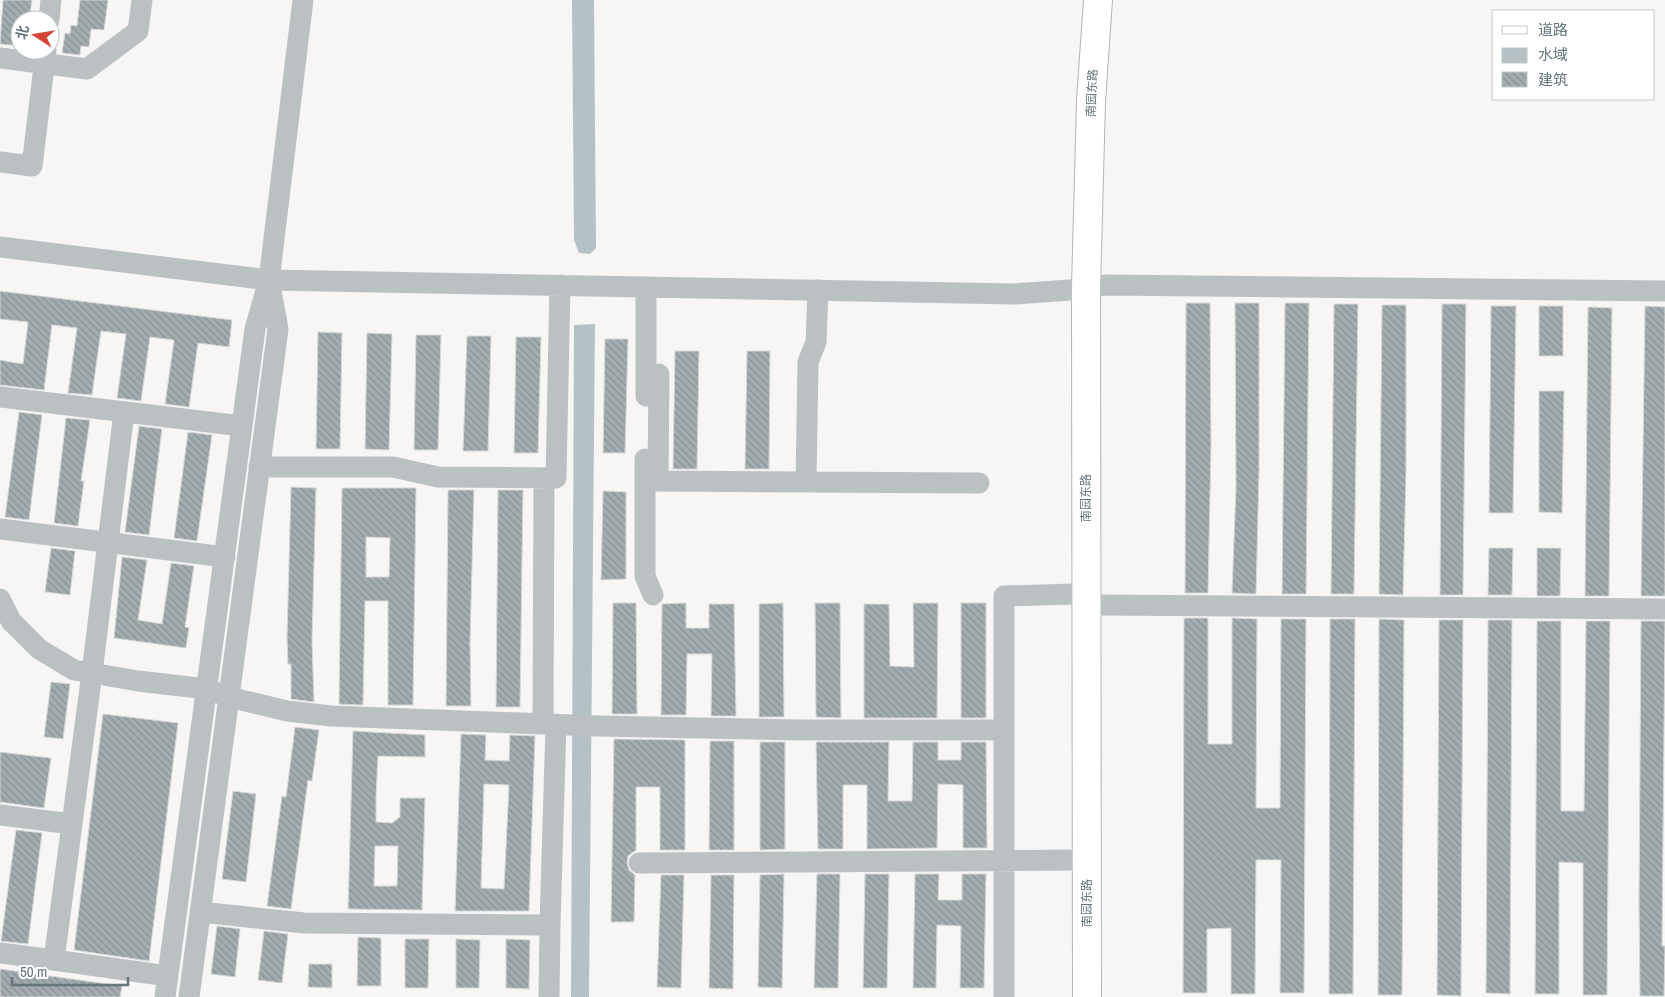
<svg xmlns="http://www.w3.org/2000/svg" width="1665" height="997" font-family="'Archivo Narrow','Noto Sans SC',sans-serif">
	<defs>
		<pattern id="building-back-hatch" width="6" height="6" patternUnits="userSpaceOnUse" patternTransform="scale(1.25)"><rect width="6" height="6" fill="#a3adb0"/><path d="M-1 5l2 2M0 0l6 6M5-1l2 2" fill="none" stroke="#889194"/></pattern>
	</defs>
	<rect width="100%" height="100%" fill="#f7f6f4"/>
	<path fill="#b5c2c5" d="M 572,0 L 594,0 L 596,248 L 590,254 L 579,253 L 574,240 Z
		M 595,324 L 589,997 L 571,997 L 574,325 Z"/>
	<path fill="url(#building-back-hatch)" stroke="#d8d8d6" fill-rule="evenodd" d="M 3,0 L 32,0 L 29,20 L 20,20 L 20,46 L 0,44 Z
		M 80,0 L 108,0 L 104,30 L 91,29 L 89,47 L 81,46 L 80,55 L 62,53 L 65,33 L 70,34 L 71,25 L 77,26 Z
		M 0,291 L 232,320 L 229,347 L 198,343 L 189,407 L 165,404 L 174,340 L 150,337 L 141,401 L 117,398 L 126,334 L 101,331 L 92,395 L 68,393 L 77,328 L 52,325 L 44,390 L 0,385 L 0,360 L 23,364 L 28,322 L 0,319 Z
		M 1186,303 L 1210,303 L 1211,446 L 1208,593 L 1185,593 Z
		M 1235,303 L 1259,303 L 1259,472 L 1256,594 L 1232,593 L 1236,487 Z
		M 1285,303 L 1309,303 L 1306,594 L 1282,594 Z
		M 1334,304 L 1358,304 L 1354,594 L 1331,594 Z
		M 1442,304 L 1466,304 L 1463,595 L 1440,595 Z
		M 1382,305 L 1406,305 L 1406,473 L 1403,595 L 1379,594 Z
		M 1491,306 L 1516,306 L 1513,513 L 1489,513 Z
		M 1539,306 L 1563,306 L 1563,356 L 1539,356 Z
		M 1645,306 L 1665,307 L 1665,596 L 1641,596 Z
		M 1588,307 L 1612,308 L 1609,596 L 1585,596 Z
		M 318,332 L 342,333 L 340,449 L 316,449 Z
		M 367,333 L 392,334 L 389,450 L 365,449 Z
		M 416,335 L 441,335 L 438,450 L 414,450 Z
		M 467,336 L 491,336 L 488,451 L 463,451 Z
		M 516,337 L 541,337 L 538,453 L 514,453 Z
		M 605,339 L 628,339 L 625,453 L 603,453 Z
		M 675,351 L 699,351 L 697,469 L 673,469 Z
		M 747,351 L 770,351 L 769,469 L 745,469 Z
		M 1539,391 L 1564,391 L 1562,513 L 1539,512 Z
		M 19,412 L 42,415 L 29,520 L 5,517 Z
		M 66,418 L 90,420 L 81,481 L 84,481 L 78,526 L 54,523 Z
		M 139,426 L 162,429 L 149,535 L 125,532 Z
		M 188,432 L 212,435 L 197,541 L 174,538 Z
		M 291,487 L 316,488 L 312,640 L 314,702 L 291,699 L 291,664 L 288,664 L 287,638 Z
		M 342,488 L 416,488 L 413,705 L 388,705 L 388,601 L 365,601 L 363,705 L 339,704 ZM 366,537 L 390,538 L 389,577 L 366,577 Z
		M 448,490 L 474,490 L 470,643 L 471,706 L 446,706 Z
		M 498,490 L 523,490 L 520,707 L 496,707 Z
		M 603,491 L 626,492 L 626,579 L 601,580 Z
		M 51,548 L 75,551 L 70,595 L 45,592 Z
		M 1489,548 L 1513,548 L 1512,595 L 1488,595 Z
		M 1537,548 L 1561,548 L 1560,596 L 1537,596 Z
		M 122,557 L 147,560 L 138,620 L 162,624 L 171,563 L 194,566 L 185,627 L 189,628 L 186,648 L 114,638 Z
		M 613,603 L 636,603 L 637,714 L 612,714 Z
		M 686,603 L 686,628 L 709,628 L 709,604 L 734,604 L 736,716 L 711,716 L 712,654 L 687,654 L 686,715 L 661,715 L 662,604 Z
		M 783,603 L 784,717 L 759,717 L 759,604 Z
		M 815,603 L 840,603 L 841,718 L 816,717 Z
		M 913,603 L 938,603 L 937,718 L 864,718 L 864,604 L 889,604 L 890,666 L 914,667 Z
		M 961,603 L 986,603 L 986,718 L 961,718 Z
		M 1184,618 L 1208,618 L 1208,744 L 1232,744 L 1232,618 L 1257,619 L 1256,808 L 1280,808 L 1281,619 L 1306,619 L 1304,993 L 1280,993 L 1281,860 L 1256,860 L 1255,994 L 1231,994 L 1231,928 L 1207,929 L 1207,993 L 1183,993 Z
		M 1330,619 L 1355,619 L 1353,994 L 1329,994 Z
		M 1379,619 L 1404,620 L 1402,995 L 1378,995 Z
		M 1439,620 L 1463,620 L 1461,996 L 1437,995 Z
		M 1488,620 L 1512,620 L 1510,994 L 1486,993 Z
		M 1537,621 L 1561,621 L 1561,811 L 1584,811 L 1586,621 L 1610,621 L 1607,995 L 1583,995 L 1583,863 L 1559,862 L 1559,994 L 1535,994 Z
		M 1641,621 L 1665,621 L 1662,946 L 1665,946 L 1664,996 L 1640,996 L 1639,901 Z
		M 51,682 L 70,684 L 63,739 L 44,737 Z
		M 103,714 L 178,723 L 149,961 L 74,950 Z
		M 295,727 L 319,730 L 312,781 L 308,780 L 291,909 L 267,906 L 282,796 L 286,797 Z
		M 353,731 L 425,735 L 425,757 L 378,756 L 376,797 L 376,822 L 392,823 L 400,817 L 400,798 L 425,798 L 422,910 L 348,909 ZM 375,846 L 398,846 L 397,886 L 374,886 Z
		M 461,734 L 486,735 L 485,760 L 509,761 L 510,735 L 535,736 L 529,911 L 455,911 ZM 484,784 L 509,785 L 504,889 L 481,888 Z
		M 614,739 L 685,740 L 685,850 L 660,850 L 660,787 L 636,787 L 636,850 L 628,856 L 627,863 L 629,870 L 635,875 L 634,922 L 611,922 Z
		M 710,741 L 734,741 L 734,850 L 709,850 Z
		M 760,742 L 785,742 L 785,849 L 760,850 Z
		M 816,742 L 889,742 L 888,801 L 912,801 L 913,742 L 938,742 L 938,760 L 961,760 L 961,742 L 986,742 L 987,848 L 963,848 L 963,785 L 938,784 L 937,848 L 867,849 L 867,785 L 843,785 L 843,849 L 818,849 Z
		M 0,752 L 51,758 L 44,808 L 0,802 Z
		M 233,791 L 256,794 L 246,882 L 222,879 Z
		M 16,830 L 42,833 L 28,944 L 1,941 Z
		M 784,874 L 782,988 L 758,987 L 760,875 Z
		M 817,874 L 840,874 L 838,988 L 814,988 Z
		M 865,874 L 889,874 L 887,988 L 863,988 Z
		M 915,874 L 939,874 L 938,900 L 962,900 L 962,874 L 986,874 L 984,988 L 960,988 L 961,926 L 937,925 L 936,988 L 913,988 Z
		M 661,875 L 684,875 L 681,988 L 657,987 Z
		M 711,875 L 734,875 L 733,989 L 709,988 Z
		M 217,926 L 240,929 L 235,977 L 211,974 Z
		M 264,931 L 288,934 L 282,983 L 258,980 Z
		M 358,937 L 381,938 L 381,986 L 357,986 Z
		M 405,939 L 429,939 L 428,988 L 405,988 Z
		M 456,939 L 480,940 L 479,988 L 456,988 Z
		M 506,939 L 530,940 L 529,989 L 506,988 Z
		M 309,964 L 332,964 L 332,988 L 308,987 Z
		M 0,969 L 122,986 L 120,997 L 0,997 Z"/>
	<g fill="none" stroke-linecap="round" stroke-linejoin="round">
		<defs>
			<path id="major" d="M 1087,997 L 1086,288 L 1091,101 L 1098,0"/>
		</defs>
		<use href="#major" stroke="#afb5b8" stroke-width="30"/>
		<path stroke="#bbc1c3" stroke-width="21" d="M 49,20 L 51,0
			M 0,58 L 87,69 L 138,31 L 142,0
			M 0,162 L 32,166 L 46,50
			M 0,247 L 269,280 L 1014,294 L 1070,290 L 1106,285 L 1665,291
			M 269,280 L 303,0
			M 659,374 L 658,481 L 979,483
			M 646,396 L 646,287
			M 0,397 L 242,426
			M 645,459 L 645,576 L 653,595
			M 259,467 L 393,467 L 438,477 L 556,478 L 560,285
			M 806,482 L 808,362 L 816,342 L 818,290
			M 0,529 L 225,557
			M 0,599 L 11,621 L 39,649 L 74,670 L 138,681 L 207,689 L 229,697 L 287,711 L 331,716 L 598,726 L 800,730 L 1004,730
			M 1099,605 L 1665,609
			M 543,723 L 544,478
			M 0,815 L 72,824
			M 639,863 L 1074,860
			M 200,912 L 304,923 L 550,925 L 556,724
			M 0,953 L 54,960 L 92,673 L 124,412
			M 54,960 L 168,976
			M 165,997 L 255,329 L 269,280 L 278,329 L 189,997
			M 549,997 L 550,925
			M 1004,997 L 1004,596 L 1073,594"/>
		<use href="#major" stroke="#fff" stroke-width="28"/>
	</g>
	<g text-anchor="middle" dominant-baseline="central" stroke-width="5" stroke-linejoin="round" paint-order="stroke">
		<g font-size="12" fill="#64757c" stroke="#fff">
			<text transform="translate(1092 93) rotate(-87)">南园东路</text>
			<text transform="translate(1086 498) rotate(-90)">南园东路</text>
			<text transform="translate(1087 903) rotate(-90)">南园东路</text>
		</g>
	</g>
	<rect x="1492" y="10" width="162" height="90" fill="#ffffff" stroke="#c1c8cb"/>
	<rect x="1502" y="26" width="25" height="8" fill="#ffffff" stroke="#c1c8cb"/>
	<text x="1538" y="35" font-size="15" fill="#64757c">道路</text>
	<rect x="1502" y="48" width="25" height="15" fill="#b5c2c5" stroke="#c1c8cb"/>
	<text x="1538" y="60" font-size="15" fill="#64757c">水域</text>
	<rect x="1502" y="72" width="25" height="15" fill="url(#building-back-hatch)" stroke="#c1c8cb"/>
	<text x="1538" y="85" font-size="15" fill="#64757c">建筑</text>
	<g transform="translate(35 35) rotate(282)"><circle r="24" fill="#ffffff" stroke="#c1c8cb"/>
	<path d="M0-4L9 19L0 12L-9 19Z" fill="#d44537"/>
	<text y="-8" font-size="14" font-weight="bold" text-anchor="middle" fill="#64757c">北</text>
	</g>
	<path d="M12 977v8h116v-8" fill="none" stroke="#64757c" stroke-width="2.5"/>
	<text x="20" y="977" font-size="15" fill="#64757c" stroke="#ffffff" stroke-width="4" paint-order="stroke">50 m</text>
</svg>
